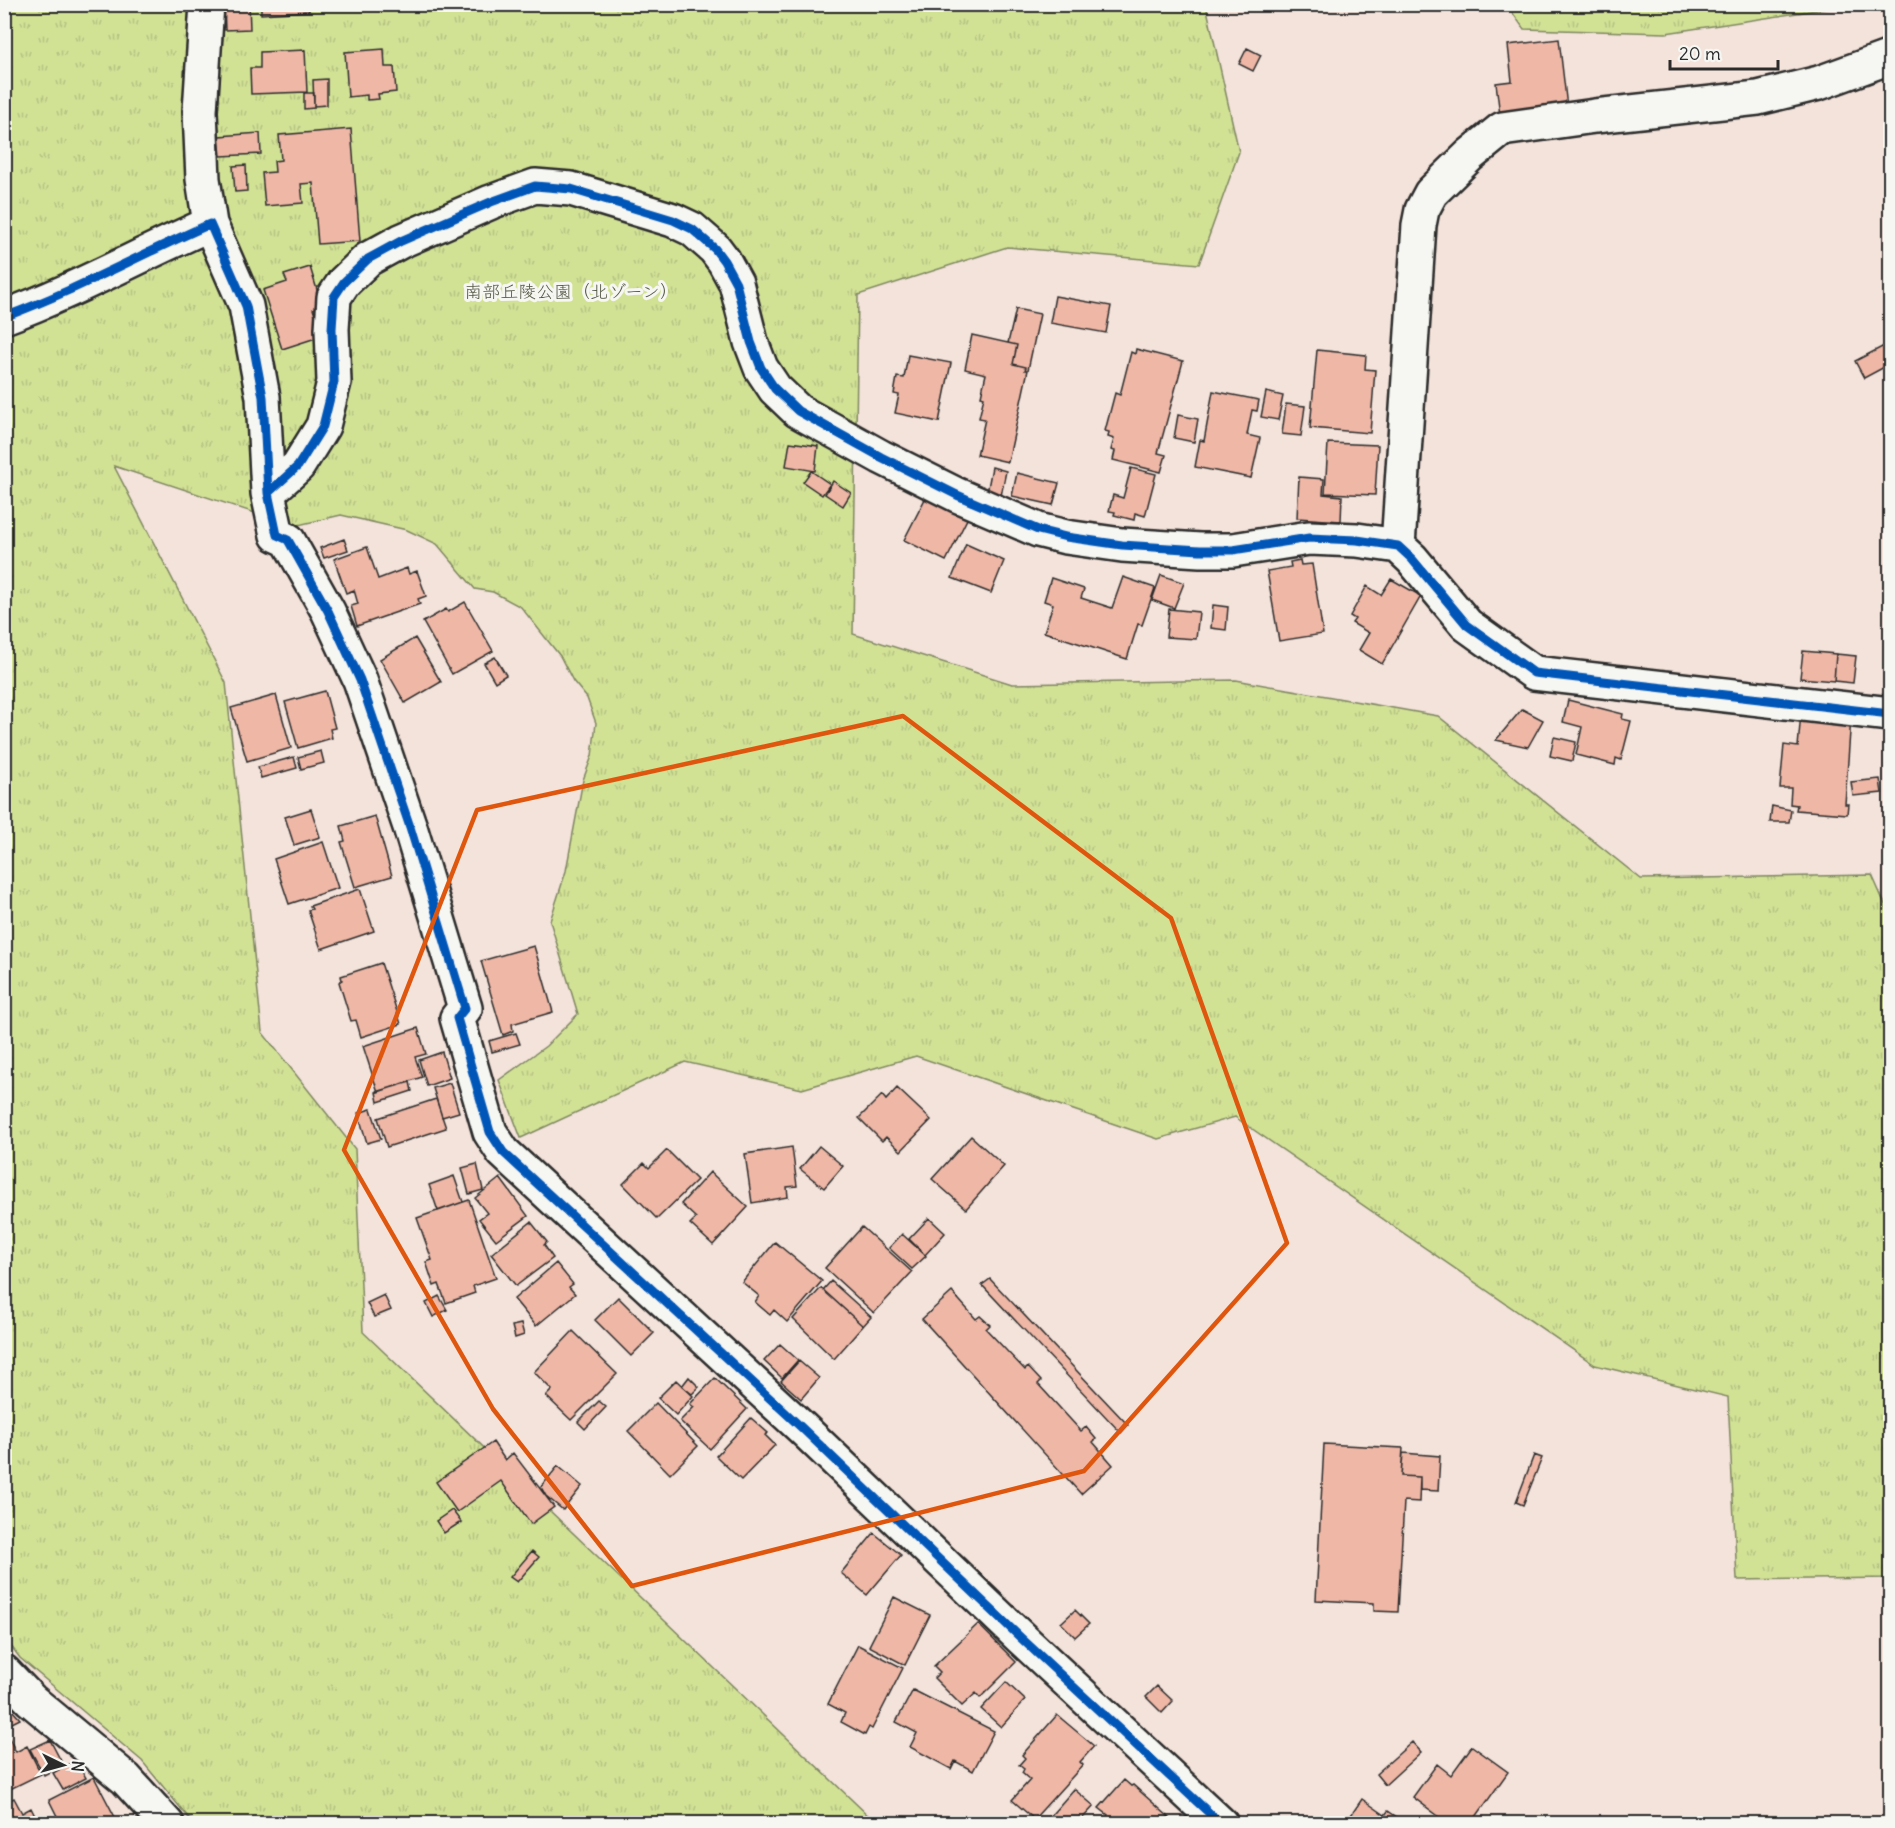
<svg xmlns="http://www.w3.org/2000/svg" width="1895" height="1828" font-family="Delius,'Klee One',sans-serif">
	<defs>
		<pattern id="grass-tufts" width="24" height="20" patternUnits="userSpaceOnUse" patternTransform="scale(1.5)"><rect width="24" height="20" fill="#d2e295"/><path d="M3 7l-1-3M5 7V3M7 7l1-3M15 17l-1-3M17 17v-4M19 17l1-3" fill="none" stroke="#b4c281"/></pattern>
	</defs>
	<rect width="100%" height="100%" fill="#f4e3db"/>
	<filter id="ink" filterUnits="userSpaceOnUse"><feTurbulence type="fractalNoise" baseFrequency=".0167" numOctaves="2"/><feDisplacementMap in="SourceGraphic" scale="12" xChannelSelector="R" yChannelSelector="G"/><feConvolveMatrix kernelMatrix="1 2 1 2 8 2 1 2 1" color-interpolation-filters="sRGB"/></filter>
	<g filter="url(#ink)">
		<path fill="url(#grass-tufts)" stroke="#7e8660" stroke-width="1.5" d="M 5,5 L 1206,5 L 1239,152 L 1199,264 L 1007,247 L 858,295 L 853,634 L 1012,684 L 1236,680 L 1438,716 L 1641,879 L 1872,875 L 1890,916 L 1890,1578 L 1737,1580 L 1728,1397 L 1595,1365 L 1235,1117 L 1158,1139 L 916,1056 L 802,1089 L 685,1062 L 521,1138 L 499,1080 L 546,1046 L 578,1014 L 550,921 L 566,871 L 583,780 L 592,756 L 596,723 L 587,698 L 573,681 L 560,656 L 521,607 L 493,592 L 475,589 L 437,544 L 407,530 L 341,515 L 294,526 L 114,466 L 226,683 L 262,1032 L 355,1149 L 363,1332 L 876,1823 L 193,1823 L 142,1761 L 20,1658 L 5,1638 Z
			M 1507,5 L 1851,5 L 1666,33 L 1524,29 Z"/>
		<path fill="#efb7a6" stroke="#2b2b2b" stroke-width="1.5" d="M 224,4 L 249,4 L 250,29 L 225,30 Z
			M 261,4 L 309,4 L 309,11 L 261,14 Z
			M 1559,39 L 1567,107 L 1500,115 L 1496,83 L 1512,81 L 1508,45 Z
			M 1247,48 L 1261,55 L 1253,71 L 1239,64 Z
			M 384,49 L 385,67 L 394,67 L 396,92 L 378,94 L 379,99 L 367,100 L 367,95 L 348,97 L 345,52 Z
			M 305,50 L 307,92 L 251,94 L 250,68 L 260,68 L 260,52 Z
			M 327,79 L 327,105 L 314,106 L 313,80 Z
			M 304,93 L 314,93 L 314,108 L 304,109 Z
			M 351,129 L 360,241 L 318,244 L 313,183 L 301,184 L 303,203 L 265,206 L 262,173 L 275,172 L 274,161 L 281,160 L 279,135 Z
			M 260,133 L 261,154 L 221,156 L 219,136 Z
			M 246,165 L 247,191 L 235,192 L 233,166 Z
			M 310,267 L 322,306 L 313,309 L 322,336 L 282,349 L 263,290 L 287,282 L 284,275 Z
			M 1055,296 L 1111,306 L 1106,333 L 1050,323 Z
			M 1016,309 L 1040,314 L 1028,370 L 1025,370 L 1026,367 L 1013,364 L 1017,345 L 1008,343 Z
			M 972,335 L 1017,345 L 1013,364 L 1026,367 L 1025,370 L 1028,370 L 1008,462 L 977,455 L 985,419 L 979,418 L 984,397 L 981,396 L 986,374 L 965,369 Z
			M 1884,346 L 1890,358 L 1890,364 L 1864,378 L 1855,361 Z
			M 1136,349 L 1183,361 L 1158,453 L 1166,455 L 1161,472 L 1113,460 L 1115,451 L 1111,450 L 1114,439 L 1108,437 L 1109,432 L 1105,431 L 1115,393 L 1120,395 L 1131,352 L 1135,354 Z
			M 1317,350 L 1366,355 L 1365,369 L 1375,370 L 1370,433 L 1310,428 Z
			M 908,355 L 951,363 L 939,422 L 895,413 L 899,395 L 894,394 L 897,377 L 904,378 Z
			M 1213,391 L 1259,400 L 1257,411 L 1252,410 L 1247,435 L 1260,438 L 1251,478 L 1195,467 L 1200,440 L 1204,441 Z
			M 1266,392 L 1283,396 L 1278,420 L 1261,417 Z
			M 1286,404 L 1305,406 L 1301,436 L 1282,434 Z
			M 1178,415 L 1198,419 L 1194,442 L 1174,438 Z
			M 790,442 L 818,446 L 815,471 L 786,466 Z
			M 1328,443 L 1378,445 L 1375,495 L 1325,493 Z
			M 992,467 L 1006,471 L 1001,496 L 987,493 Z
			M 1131,468 L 1156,474 L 1145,516 L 1135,513 L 1134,520 L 1114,515 L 1115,512 L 1109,511 L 1113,495 L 1123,498 Z
			M 811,471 L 830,484 L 822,495 L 803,482 Z
			M 1017,473 L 1059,483 L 1053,505 L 1012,496 Z
			M 1299,477 L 1324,479 L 1323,494 L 1342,496 L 1341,521 L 1297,518 Z
			M 833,481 L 851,493 L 843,506 L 825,494 Z
			M 926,497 L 968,517 L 946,561 L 904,540 Z
			M 344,539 L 348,550 L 324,558 L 320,548 Z
			M 966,544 L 1004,561 L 991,593 L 952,578 Z
			M 367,547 L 378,579 L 407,568 L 409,574 L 417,571 L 426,596 L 418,599 L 420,604 L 357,626 L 351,606 L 358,604 L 354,590 L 346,593 L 334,559 Z
			M 1300,560 L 1301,565 L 1312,564 L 1323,634 L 1279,641 L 1267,571 L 1291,567 L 1290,562 Z
			M 1161,575 L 1184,583 L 1174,608 L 1152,600 Z
			M 1123,577 L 1155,588 L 1142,625 L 1138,624 L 1127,659 L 1044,632 L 1053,604 L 1044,601 L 1051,578 L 1084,589 L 1081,598 L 1112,608 Z
			M 1391,579 L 1421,596 L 1382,664 L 1359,650 L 1369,633 L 1352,623 L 1355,619 L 1350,616 L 1367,586 L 1381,595 Z
			M 465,602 L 493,651 L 452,674 L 423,622 L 446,609 L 448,612 Z
			M 1213,605 L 1228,607 L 1226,630 L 1211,628 Z
			M 1169,609 L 1199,612 L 1196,639 L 1166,637 Z
			M 415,638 L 441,682 L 405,703 L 380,659 Z
			M 1803,651 L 1836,654 L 1834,681 L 1800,678 Z
			M 1836,654 L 1856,656 L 1853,683 L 1834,681 Z
			M 495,657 L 506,675 L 495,682 L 484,663 Z
			M 325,691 L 335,728 L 330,729 L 332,738 L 298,748 L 285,702 Z
			M 276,695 L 291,748 L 247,761 L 231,708 Z
			M 1568,700 L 1623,714 L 1622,719 L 1631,721 L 1621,760 L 1616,758 L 1615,765 L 1576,755 L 1582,727 L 1563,722 Z
			M 1522,709 L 1543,720 L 1528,747 L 1496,740 Z
			M 1801,713 L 1851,717 L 1845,804 L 1848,804 L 1847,814 L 1796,810 L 1797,805 L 1790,804 L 1791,788 L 1780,788 L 1784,745 L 1798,747 Z
			M 1887,736 L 1890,736 L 1890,763 L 1889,763 Z
			M 1554,737 L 1576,742 L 1572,761 L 1550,756 Z
			M 321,751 L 324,763 L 301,769 L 298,757 Z
			M 294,757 L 297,768 L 261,778 L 258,767 Z
			M 1880,779 L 1882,793 L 1853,796 L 1851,782 Z
			M 1772,806 L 1791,810 L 1789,822 L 1770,822 Z
			M 311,809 L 320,837 L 294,845 L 285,817 Z
			M 375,816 L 392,876 L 355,887 L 341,842 L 345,841 L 341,826 Z
			M 323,842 L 338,888 L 289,904 L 274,859 Z
			M 360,889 L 374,931 L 321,949 L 308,910 L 312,909 L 310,906 Z
			M 534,946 L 553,1012 L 512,1024 L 513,1031 L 503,1035 L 481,961 Z
			M 381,963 L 401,1024 L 361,1037 L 356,1020 L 351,1021 L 339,982 L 342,980 L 341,976 Z
			M 418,1028 L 426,1054 L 415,1057 L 422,1077 L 378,1092 L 363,1046 Z
			M 516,1033 L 520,1044 L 492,1052 L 489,1041 Z
			M 442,1052 L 450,1078 L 427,1086 L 419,1060 Z
			M 410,1082 L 412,1091 L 378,1102 L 376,1092 Z
			M 450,1083 L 459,1112 L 442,1117 L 433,1088 Z
			M 897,1088 L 931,1120 L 901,1151 L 886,1137 L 882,1141 L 859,1118 L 882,1095 L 886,1100 Z
			M 436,1099 L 446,1128 L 387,1147 L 378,1118 Z
			M 371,1109 L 381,1139 L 367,1143 L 358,1113 Z
			M 971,1136 L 1004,1166 L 966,1209 L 932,1179 Z
			M 819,1146 L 843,1166 L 824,1188 L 800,1169 Z
			M 792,1147 L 797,1186 L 787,1187 L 788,1197 L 752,1203 L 745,1154 Z
			M 667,1150 L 697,1180 L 657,1219 L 623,1184 L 644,1163 L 649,1168 Z
			M 477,1164 L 483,1190 L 469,1194 L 462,1168 Z
			M 710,1172 L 748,1207 L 713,1245 L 690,1224 L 696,1218 L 681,1204 Z
			M 454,1176 L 463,1202 L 438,1211 L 429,1185 Z
			M 500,1178 L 528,1216 L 496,1240 L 479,1219 L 487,1213 L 475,1198 Z
			M 469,1200 L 496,1278 L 473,1286 L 475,1293 L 446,1303 L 439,1284 L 434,1286 L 426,1262 L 432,1260 L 417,1218 Z
			M 929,1218 L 945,1233 L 925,1255 L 909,1239 Z
			M 531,1222 L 547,1242 L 544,1245 L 553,1258 L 516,1286 L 491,1254 Z
			M 862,1227 L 912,1272 L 874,1313 L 825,1268 Z
			M 902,1234 L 926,1256 L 912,1269 L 889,1248 Z
			M 775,1242 L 822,1281 L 787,1322 L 774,1310 L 770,1315 L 755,1302 L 759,1296 L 742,1282 Z
			M 556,1263 L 573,1284 L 569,1287 L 575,1294 L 536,1326 L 514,1299 Z
			M 990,1279 L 1128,1425 L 1121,1433 L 982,1285 Z
			M 831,1281 L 871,1317 L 863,1326 L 823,1290 Z
			M 821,1288 L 863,1326 L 834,1359 L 793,1319 Z
			M 952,1292 L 976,1319 L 980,1316 L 990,1325 L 986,1329 L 1025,1370 L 1028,1367 L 1041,1381 L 1038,1384 L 1081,1431 L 1086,1427 L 1096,1439 L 1093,1442 L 1113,1465 L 1081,1494 L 922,1319 Z
			M 384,1295 L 391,1310 L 374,1317 L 367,1303 Z
			M 439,1296 L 447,1310 L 433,1317 L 426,1303 Z
			M 618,1297 L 654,1333 L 631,1356 L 595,1320 Z
			M 521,1324 L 524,1335 L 515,1338 L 512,1326 Z
			M 573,1331 L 617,1374 L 571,1420 L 546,1396 L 552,1390 L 534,1372 Z
			M 780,1344 L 798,1360 L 782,1378 L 764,1361 Z
			M 799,1361 L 819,1378 L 801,1399 L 781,1381 Z
			M 689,1377 L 699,1387 L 692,1394 L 682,1386 Z
			M 715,1378 L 747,1409 L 710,1449 L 680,1421 L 694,1407 L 690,1404 Z
			M 676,1380 L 693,1396 L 676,1415 L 658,1398 Z
			M 599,1401 L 606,1407 L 585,1429 L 578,1422 Z
			M 656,1403 L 698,1446 L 670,1474 L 628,1431 Z
			M 751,1418 L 768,1433 L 765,1435 L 775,1445 L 741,1480 L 716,1456 Z
			M 493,1442 L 505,1460 L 513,1453 L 554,1507 L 531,1524 L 501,1481 L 457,1512 L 436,1482 Z
			M 1324,1444 L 1403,1448 L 1401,1476 L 1420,1477 L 1419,1502 L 1404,1501 L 1398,1612 L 1374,1611 L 1374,1603 L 1316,1600 Z
			M 1403,1453 L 1440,1456 L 1438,1491 L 1420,1490 L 1420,1477 L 1401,1476 Z
			M 1534,1455 L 1542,1458 L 1523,1505 L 1516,1502 Z
			M 558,1466 L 582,1486 L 563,1510 L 546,1496 L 541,1487 Z
			M 452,1510 L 461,1522 L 444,1533 L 436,1521 Z
			M 874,1533 L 901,1555 L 867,1595 L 841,1573 Z
			M 532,1551 L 539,1557 L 517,1582 L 510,1577 Z
			M 894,1597 L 930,1615 L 905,1665 L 869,1646 Z
			M 1075,1610 L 1089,1624 L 1075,1637 L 1061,1623 Z
			M 978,1624 L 1016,1662 L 980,1698 L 976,1693 L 962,1706 L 934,1678 L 940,1672 L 934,1666 Z
			M 858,1645 L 903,1668 L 872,1729 L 869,1727 L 865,1735 L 841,1722 L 845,1713 L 828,1704 Z
			M 1006,1682 L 1025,1700 L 1001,1727 L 981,1709 Z
			M 1157,1686 L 1173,1701 L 1162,1713 L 1146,1697 Z
			M 913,1690 L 994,1731 L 973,1771 L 955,1761 L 951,1769 L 910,1747 L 917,1733 L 896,1722 Z
			M 4,1701 L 20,1719 L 4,1727 Z
			M 1057,1715 L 1094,1746 L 1080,1762 L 1083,1765 L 1034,1819 L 1012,1800 L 1030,1780 L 1022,1773 L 1024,1769 L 1019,1765 L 1025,1758 L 1022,1755 Z
			M 6,1732 L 16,1752 L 27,1746 L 41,1774 L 4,1792 Z
			M 50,1740 L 63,1765 L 44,1775 L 30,1749 Z
			M 1412,1742 L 1421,1752 L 1385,1785 L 1376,1774 Z
			M 1472,1746 L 1508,1772 L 1471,1824 L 1449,1824 L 1413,1797 L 1437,1764 L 1451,1775 Z
			M 76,1760 L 86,1778 L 63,1790 L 53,1773 Z
			M 94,1777 L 117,1821 L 111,1824 L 61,1824 L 49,1800 Z
			M 1124,1780 L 1131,1786 L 1133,1785 L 1170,1818 L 1165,1824 L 1101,1824 L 1108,1815 L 1099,1808 Z
			M 1074,1789 L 1094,1806 L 1080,1821 L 1082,1824 L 1049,1824 L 1046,1821 Z
			M 14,1798 L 22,1813 L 31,1808 L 39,1824 L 4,1824 L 4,1803 Z
			M 1362,1799 L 1385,1815 L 1388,1811 L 1407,1824 L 1345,1824 Z"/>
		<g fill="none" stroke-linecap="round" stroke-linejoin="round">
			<defs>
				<path id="minor" d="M 207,4 L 200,111 L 203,179 L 210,224 L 246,306 L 263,397 L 268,493 L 277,535 L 288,540 L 328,611 L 360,680 L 410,827 L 465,1008 L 457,1018 L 490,1132 L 503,1152 L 802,1428 L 1021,1638 L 1221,1824
					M 4,317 C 75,291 141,254 210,224
					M 268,493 L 298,466 L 323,426 L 334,382 L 332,329 L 334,297 L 344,282 L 368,259 L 401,241 L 491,202 L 535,186 L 571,189 L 673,220 L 692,229 L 715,249 L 724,261 L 736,283 L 751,342 L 761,368 L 775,389 L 798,411 L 881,457 L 957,495 L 1038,530 L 1066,537 L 1122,545 L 1200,550 L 1233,550 L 1309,538 L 1357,540 L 1398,546 L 1412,559 L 1467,625 L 1534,673 L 1890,714
					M 1398,546 L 1419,225 L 1422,210 L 1431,193 L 1470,155 L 1502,129 L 1595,116 L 1758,98 L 1819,83 L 1890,57
					M 4,1672 L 31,1700 L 126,1779 L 167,1824"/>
			</defs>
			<use href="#minor" stroke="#2b2b2b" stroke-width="38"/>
			<use href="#minor" stroke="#f6f6f2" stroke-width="33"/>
			<defs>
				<path id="cycleway" d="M 4,317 C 75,291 141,254 210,224 L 246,306 L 263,397 L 268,493 L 277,535 L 288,540 L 328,611 L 360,680 L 410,827 L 465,1008 L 457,1018 L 490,1132 L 503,1152 L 802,1428 L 1021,1638 L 1221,1824
					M 268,493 L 298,466 L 323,426 L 334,382 L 332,329 L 334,297 L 344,282 L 368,259 L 401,241 L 491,202 L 535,186 L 571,189 L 673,220 L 692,229 L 715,249 L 724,261 L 736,283 L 751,342 L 761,368 L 775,389 L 798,411 L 881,457 L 957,495 L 1038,530 L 1066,537 L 1122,545 L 1200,550 L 1233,550 L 1309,538 L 1357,540 L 1398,546 L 1412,559 L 1467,625 L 1534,673 L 1890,714"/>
			</defs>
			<use href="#cycleway" stroke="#f6f6f2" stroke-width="13"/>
			<use href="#cycleway" stroke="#0057b8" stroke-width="9"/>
		</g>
	</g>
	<path fill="none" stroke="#df570e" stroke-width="4.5" stroke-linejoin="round" d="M 903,716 L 1171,918 L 1287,1243 L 1084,1471 L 632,1586 L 493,1409 L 344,1150 L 477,810 Z"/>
	<g text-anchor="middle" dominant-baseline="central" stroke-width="6" stroke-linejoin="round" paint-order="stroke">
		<g font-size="18" fill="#555946" stroke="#f6f6f2">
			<text x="571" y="291">南部丘陵公園（北ゾーン）</text>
		</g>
	</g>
	<rect width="1895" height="1828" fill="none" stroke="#f6f6f2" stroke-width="24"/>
	<rect x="12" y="12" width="1871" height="1804" fill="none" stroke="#2b2b2b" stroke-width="2" filter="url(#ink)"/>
	<g transform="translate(63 1765) rotate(95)" stroke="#f6f6f2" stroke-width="4.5" paint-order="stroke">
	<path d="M0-4.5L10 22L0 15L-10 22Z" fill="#2b2b2b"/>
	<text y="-9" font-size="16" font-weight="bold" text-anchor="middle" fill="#2b2b2b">N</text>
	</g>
	<path d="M1670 60v9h108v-9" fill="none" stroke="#2b2b2b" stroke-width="3"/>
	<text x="1679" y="60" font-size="18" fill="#2b2b2b" stroke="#f6f6f2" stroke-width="4.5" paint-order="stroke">20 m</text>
</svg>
